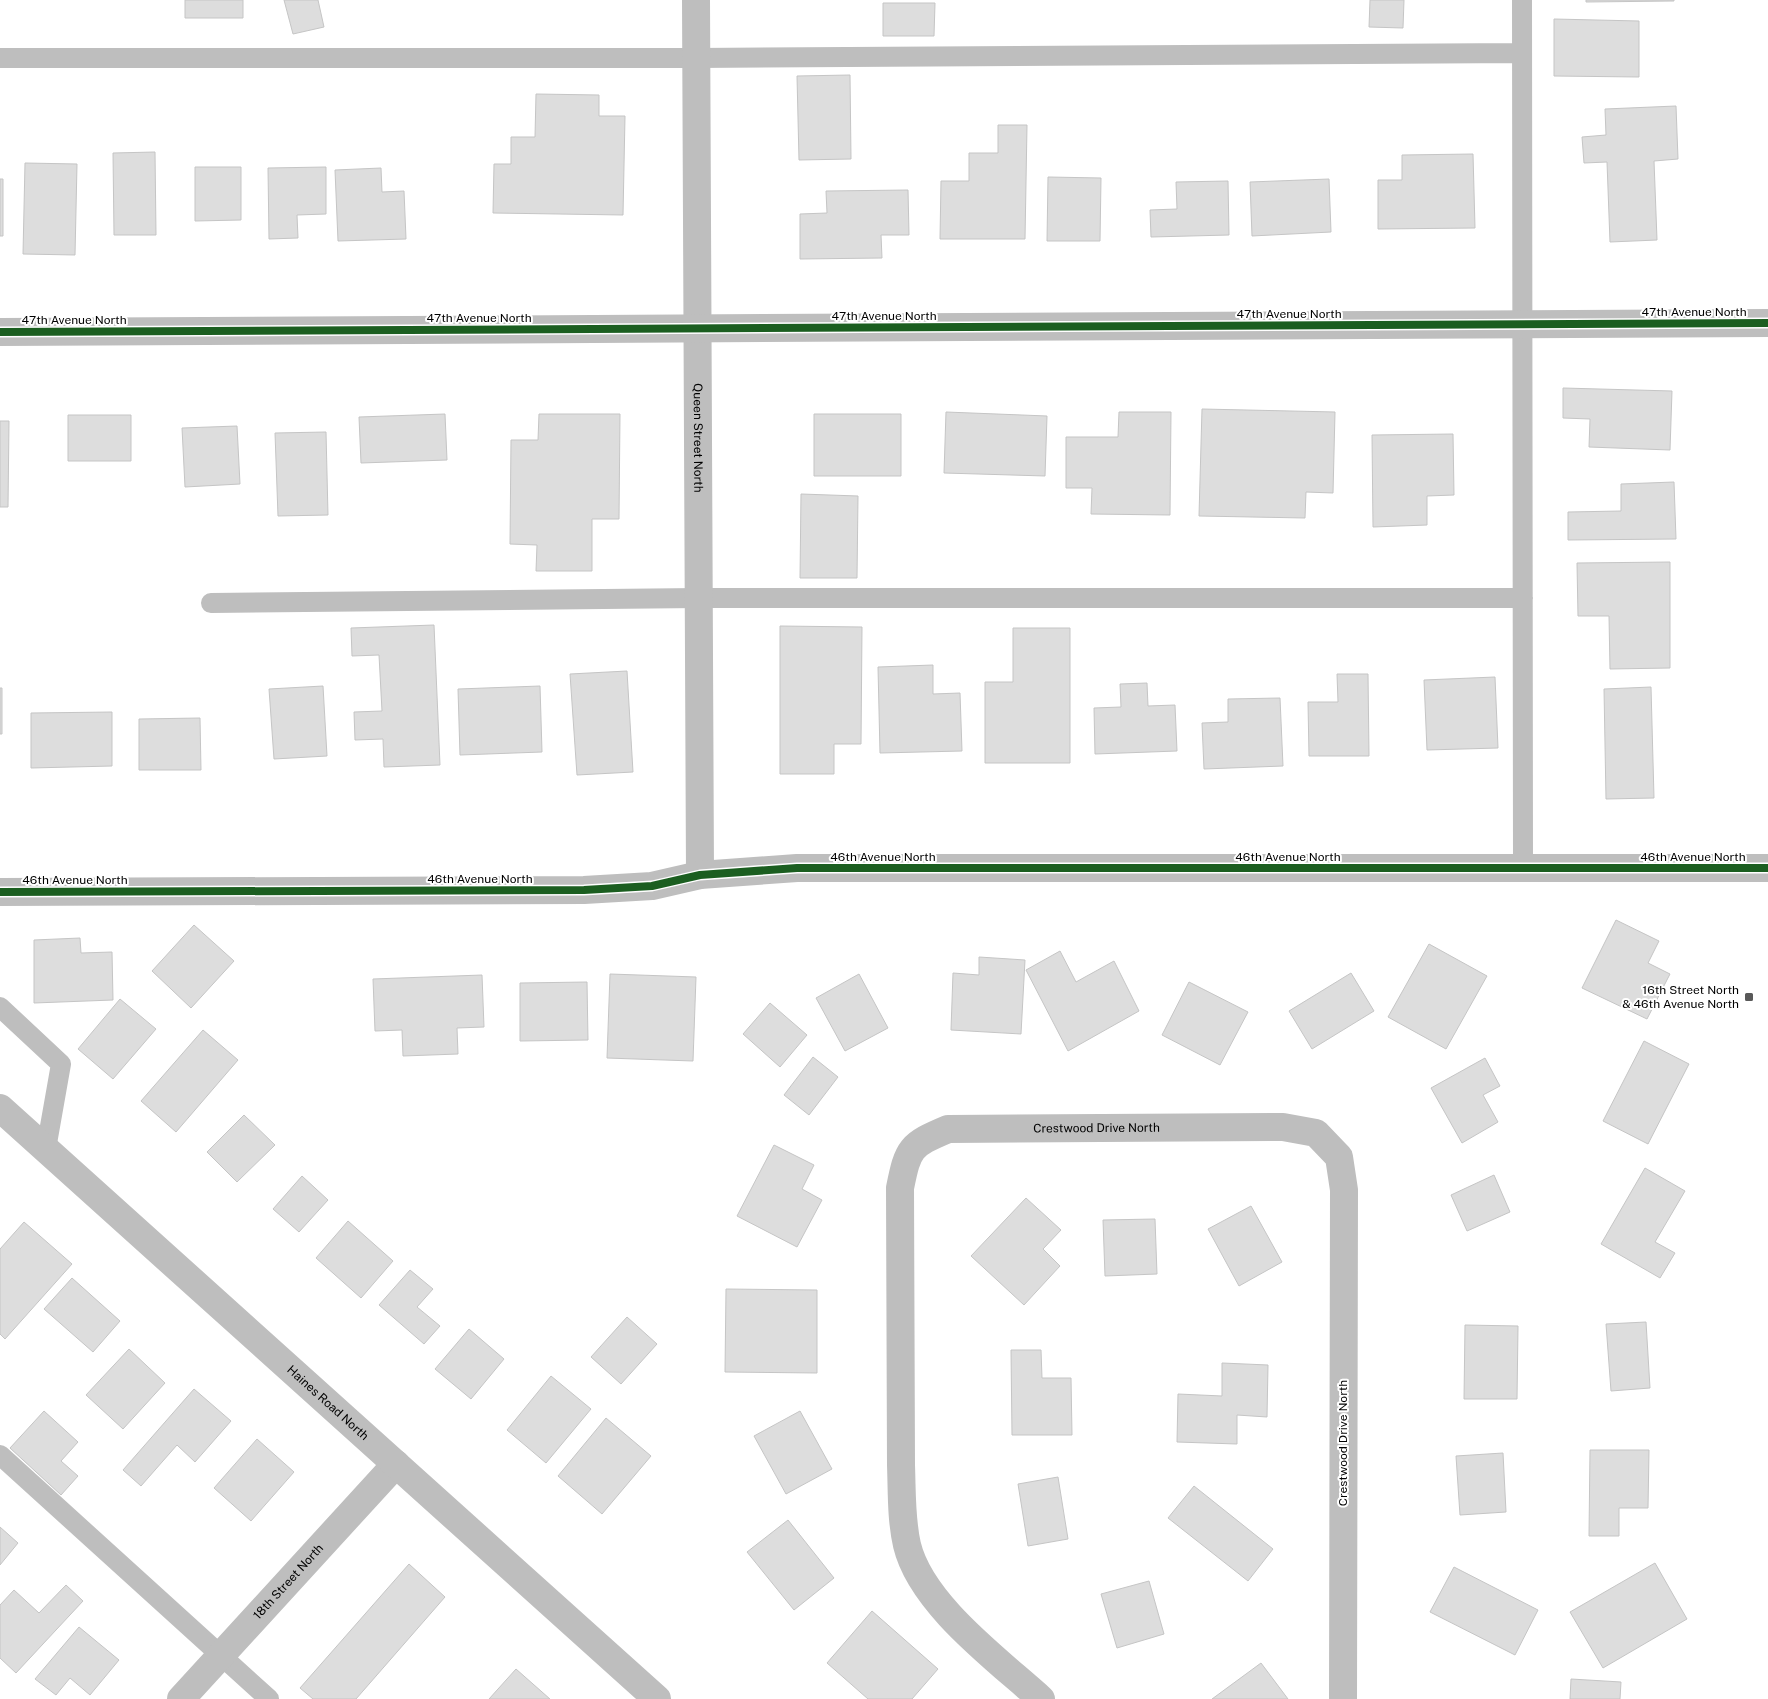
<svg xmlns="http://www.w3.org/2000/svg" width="1768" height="1699" font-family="'Public Sans',sans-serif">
	<rect width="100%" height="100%" fill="#fff"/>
	<path fill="#ddd" stroke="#c5c5c5" d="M 185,0 L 243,0 L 243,18 L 185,18 Z
		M 284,0 L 318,0 L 324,27 L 293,34 Z
		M 1370,0 L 1404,0 L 1403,28 L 1369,27 Z
		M 1586,0 L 1674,0 L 1674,1 L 1586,2 Z
		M 883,3 L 935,3 L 934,36 L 883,36 Z
		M 1554,19 L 1639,21 L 1639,77 L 1554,76 Z
		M 850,75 L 851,159 L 799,160 L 797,76 Z
		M 536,94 L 599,95 L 599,116 L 625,116 L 623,215 L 493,213 L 494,164 L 511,164 L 511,137 L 535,137 Z
		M 1676,106 L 1678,159 L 1654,161 L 1657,240 L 1610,242 L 1607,162 L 1584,163 L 1582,137 L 1606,135 L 1605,109 Z
		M 998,125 L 1027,125 L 1025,239 L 940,239 L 941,181 L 969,181 L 969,153 L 998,153 Z
		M 155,152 L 156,235 L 114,235 L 113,153 Z
		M 1473,154 L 1475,228 L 1378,229 L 1378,180 L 1402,180 L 1402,155 Z
		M 25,163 L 77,164 L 75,255 L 23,254 Z
		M 195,167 L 241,167 L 241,220 L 195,221 Z
		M 326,167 L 326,214 L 297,215 L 298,238 L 269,239 L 268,168 Z
		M 381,168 L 382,192 L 404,191 L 406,239 L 338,241 L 335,170 Z
		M 1048,177 L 1101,178 L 1100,241 L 1047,241 Z
		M 0,179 L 3,179 L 3,236 L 0,236 Z
		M 1329,179 L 1331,232 L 1252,236 L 1250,182 Z
		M 1228,181 L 1229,235 L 1151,237 L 1150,210 L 1177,209 L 1176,182 Z
		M 908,190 L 909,235 L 881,235 L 882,258 L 800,259 L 800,214 L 827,213 L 826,191 Z
		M 1563,388 L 1672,391 L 1670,450 L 1589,447 L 1590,419 L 1563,418 Z
		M 1202,409 L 1335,412 L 1333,493 L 1306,492 L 1305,518 L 1199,516 Z
		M 946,412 L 1047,416 L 1045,476 L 944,473 Z
		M 1119,412 L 1171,412 L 1170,515 L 1091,514 L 1092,488 L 1066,488 L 1066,437 L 1118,437 Z
		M 445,414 L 447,460 L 361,463 L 359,417 Z
		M 539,414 L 620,414 L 619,519 L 592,519 L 592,571 L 536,571 L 537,545 L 510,544 L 511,440 L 538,440 Z
		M 814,414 L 901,414 L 901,476 L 814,476 Z
		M 68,415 L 131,415 L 131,461 L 68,461 Z
		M 0,421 L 9,421 L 8,507 L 0,507 Z
		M 237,426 L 240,484 L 185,487 L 182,428 Z
		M 326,432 L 328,515 L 278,516 L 275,433 Z
		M 1453,434 L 1454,495 L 1427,496 L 1427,525 L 1373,527 L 1372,435 Z
		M 1674,482 L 1676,539 L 1568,540 L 1568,512 L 1621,511 L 1621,484 Z
		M 801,494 L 858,496 L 857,578 L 800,578 Z
		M 1670,562 L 1670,668 L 1610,669 L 1609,616 L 1578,616 L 1577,563 Z
		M 434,625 L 440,765 L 384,767 L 383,739 L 355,740 L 354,712 L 382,711 L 379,655 L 352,656 L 351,628 Z
		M 780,626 L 862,627 L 861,744 L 834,744 L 834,774 L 780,774 Z
		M 1013,628 L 1070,628 L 1070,763 L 985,763 L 985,682 L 1013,682 Z
		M 933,665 L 933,694 L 960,693 L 962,751 L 880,753 L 878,667 Z
		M 627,671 L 633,772 L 577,775 L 570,674 Z
		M 1337,674 L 1368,674 L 1369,756 L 1309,756 L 1308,702 L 1338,702 Z
		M 1495,677 L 1498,748 L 1427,750 L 1424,680 Z
		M 1147,683 L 1148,706 L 1175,705 L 1177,751 L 1095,754 L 1094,708 L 1121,707 L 1120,684 Z
		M 323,686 L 327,756 L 274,759 L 269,689 Z
		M 540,686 L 542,752 L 460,755 L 458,689 Z
		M 1651,687 L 1654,798 L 1606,799 L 1604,689 Z
		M 0,688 L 2,688 L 2,734 L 0,734 Z
		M 1280,698 L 1283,766 L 1204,769 L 1202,723 L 1228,722 L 1228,699 Z
		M 112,712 L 112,766 L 31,768 L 31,713 Z
		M 200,718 L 201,770 L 139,770 L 139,719 Z
		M 1616,920 L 1659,941 L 1648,963 L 1670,974 L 1647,1019 L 1582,988 Z
		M 194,925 L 234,961 L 191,1008 L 152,971 Z
		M 80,938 L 81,953 L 112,952 L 113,1000 L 34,1003 L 34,940 Z
		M 1429,944 L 1487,976 L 1446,1049 L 1388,1017 Z
		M 1060,951 L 1076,982 L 1114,961 L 1139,1011 L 1068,1051 L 1026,970 Z
		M 979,957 L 1025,960 L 1021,1034 L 951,1030 L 953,973 L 979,975 Z
		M 1351,973 L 1374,1011 L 1312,1049 L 1289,1011 Z
		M 610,974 L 696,977 L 693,1061 L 607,1058 Z
		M 859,974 L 888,1028 L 845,1051 L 816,998 Z
		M 482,975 L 484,1027 L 457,1028 L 458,1054 L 403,1056 L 402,1030 L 375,1031 L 373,979 Z
		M 587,982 L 588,1040 L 520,1041 L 520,983 Z
		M 1189,982 L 1248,1012 L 1220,1065 L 1162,1035 Z
		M 120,999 L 156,1029 L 113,1079 L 78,1049 Z
		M 770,1003 L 807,1035 L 780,1067 L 743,1034 Z
		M 203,1030 L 238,1060 L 176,1132 L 141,1101 Z
		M 1644,1041 L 1689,1064 L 1648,1144 L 1603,1121 Z
		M 813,1057 L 838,1077 L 809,1115 L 784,1095 Z
		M 1485,1058 L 1500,1086 L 1483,1095 L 1498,1122 L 1462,1143 L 1431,1088 Z
		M 244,1115 L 275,1145 L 237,1182 L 207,1152 Z
		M 774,1145 L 814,1165 L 802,1189 L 822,1200 L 797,1247 L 737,1216 Z
		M 1645,1168 L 1685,1191 L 1655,1242 L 1675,1253 L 1660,1278 L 1601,1244 Z
		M 1494,1175 L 1510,1212 L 1467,1231 L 1451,1195 Z
		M 302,1176 L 328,1200 L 299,1232 L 273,1209 Z
		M 1026,1198 L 1061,1230 L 1043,1249 L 1060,1266 L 1024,1305 L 971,1256 Z
		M 1251,1206 L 1282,1262 L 1239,1286 L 1208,1229 Z
		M 1155,1219 L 1157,1274 L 1105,1276 L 1103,1220 Z
		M 348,1221 L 393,1261 L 361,1298 L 316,1258 Z
		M 24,1222 L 72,1264 L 5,1339 L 0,1334 L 0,1249 Z
		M 410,1270 L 433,1289 L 417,1307 L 440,1326 L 424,1344 L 379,1305 Z
		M 72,1278 L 120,1321 L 93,1352 L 44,1309 Z
		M 726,1289 L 817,1290 L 817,1373 L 725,1372 Z
		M 627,1317 L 657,1344 L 621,1384 L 591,1357 Z
		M 1646,1322 L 1650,1388 L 1611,1391 L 1606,1324 Z
		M 1465,1325 L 1518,1326 L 1517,1399 L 1464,1399 Z
		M 469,1329 L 504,1359 L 471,1399 L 435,1369 Z
		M 129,1349 L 165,1383 L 123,1429 L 86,1395 Z
		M 1011,1350 L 1041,1350 L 1042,1378 L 1071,1378 L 1072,1435 L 1012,1435 Z
		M 1222,1363 L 1268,1365 L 1267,1417 L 1237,1415 L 1237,1444 L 1177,1442 L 1178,1394 L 1222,1396 Z
		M 551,1376 L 591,1409 L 546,1463 L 507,1430 Z
		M 194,1389 L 231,1421 L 195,1462 L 177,1445 L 141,1486 L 123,1470 Z
		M 44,1411 L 78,1442 L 61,1461 L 78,1476 L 61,1495 L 10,1448 Z
		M 800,1411 L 832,1469 L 786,1494 L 754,1436 Z
		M 606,1418 L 651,1456 L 602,1514 L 558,1476 Z
		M 257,1439 L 294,1472 L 251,1521 L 214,1488 Z
		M 1590,1450 L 1649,1450 L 1648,1508 L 1619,1508 L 1619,1536 L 1589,1536 Z
		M 1503,1453 L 1506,1512 L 1460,1515 L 1456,1456 Z
		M 1058,1477 L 1068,1539 L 1028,1546 L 1018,1484 Z
		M 1194,1486 L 1273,1549 L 1248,1581 L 1168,1518 Z
		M 788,1520 L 834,1578 L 794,1610 L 747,1552 Z
		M 0,1527 L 18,1543 L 0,1565 Z
		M 1655,1563 L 1687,1619 L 1603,1668 L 1570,1612 Z
		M 409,1564 L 445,1597 L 356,1699 L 313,1699 L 300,1688 Z
		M 1454,1567 L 1538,1610 L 1515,1655 L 1430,1612 Z
		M 1149,1581 L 1164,1634 L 1117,1648 L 1101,1594 Z
		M 66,1585 L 83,1601 L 16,1673 L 0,1658 L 0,1605 L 14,1590 L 39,1613 Z
		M 872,1611 L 938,1669 L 912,1699 L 868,1699 L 827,1663 Z
		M 79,1627 L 119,1660 L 90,1695 L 70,1678 L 56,1695 L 35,1679 Z
		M 1261,1663 L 1288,1699 L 1212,1699 Z
		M 516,1669 L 550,1699 L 489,1699 Z
		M 1571,1679 L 1621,1682 L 1620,1699 L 1570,1699 Z"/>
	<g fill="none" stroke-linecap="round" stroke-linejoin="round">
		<path stroke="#bebebe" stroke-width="20" d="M 1522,0 L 1523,868
			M 0,58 L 696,58 L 1522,53
			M 211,603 L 699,598 L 1523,598
			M 0,1007 L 61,1064 L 46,1149
			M 0,1455 L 269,1699"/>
		<g stroke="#bebebe" stroke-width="28">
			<path id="s1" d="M 696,0 L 700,875"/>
			<path d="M 0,332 L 1768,323"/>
			<path d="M 0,892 L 584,890 L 652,886 L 700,875 L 797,868 L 1768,868"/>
			<path id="s2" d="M 181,1699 L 396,1464"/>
			<path id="s3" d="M 1041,1699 C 998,1660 921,1604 907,1545 C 901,1519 902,1492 901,1465 L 900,1188 C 908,1148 910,1145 948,1129 L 1283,1127 L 1316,1133 L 1339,1157 L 1344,1190 L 1343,1699"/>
		</g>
		<path stroke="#bebebe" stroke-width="28" id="s4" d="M 0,1108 L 657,1699"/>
		<defs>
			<path id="cycleway" d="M 0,332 L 1768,323
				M 0,892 L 584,890 L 652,886 L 700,875 L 797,868 L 1768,868"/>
		</defs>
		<use href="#cycleway" stroke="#fff" stroke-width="11"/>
		<use href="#cycleway" stroke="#1b5e20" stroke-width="8"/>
	</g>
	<rect fill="#595959" stroke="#fff" stroke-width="2" x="1744" y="992" width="10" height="10" rx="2.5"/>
	<g text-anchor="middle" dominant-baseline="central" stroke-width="4" stroke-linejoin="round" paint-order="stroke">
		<g font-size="12" fill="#000" stroke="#fff">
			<text x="1694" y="312">47th Avenue North</text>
			<text x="1289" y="314">47th Avenue North</text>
			<text x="884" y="316">47th Avenue North</text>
			<text x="479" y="318">47th Avenue North</text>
			<text x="74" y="320">47th Avenue North</text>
			<text stroke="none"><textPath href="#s1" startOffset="438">Queen Street North</textPath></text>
			<text x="883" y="857">46th Avenue North</text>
			<text x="1288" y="857">46th Avenue North</text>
			<text x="1693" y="857">46th Avenue North</text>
			<text x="480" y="879">46th Avenue North</text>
			<text x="75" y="880">46th Avenue North</text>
			<text stroke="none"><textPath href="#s3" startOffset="795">Crestwood Drive North</textPath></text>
			<text stroke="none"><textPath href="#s4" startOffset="441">Haines Road North</textPath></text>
			<text transform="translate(1343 1443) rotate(-90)">Crestwood Drive North</text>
			<text stroke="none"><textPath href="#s2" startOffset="159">18th Street North</textPath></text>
		</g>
		<g font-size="12" fill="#000" stroke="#fff" text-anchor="end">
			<text x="1739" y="990">16th Street North<tspan x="1739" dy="14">&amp; 46th Avenue North</tspan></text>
		</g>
	</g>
</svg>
